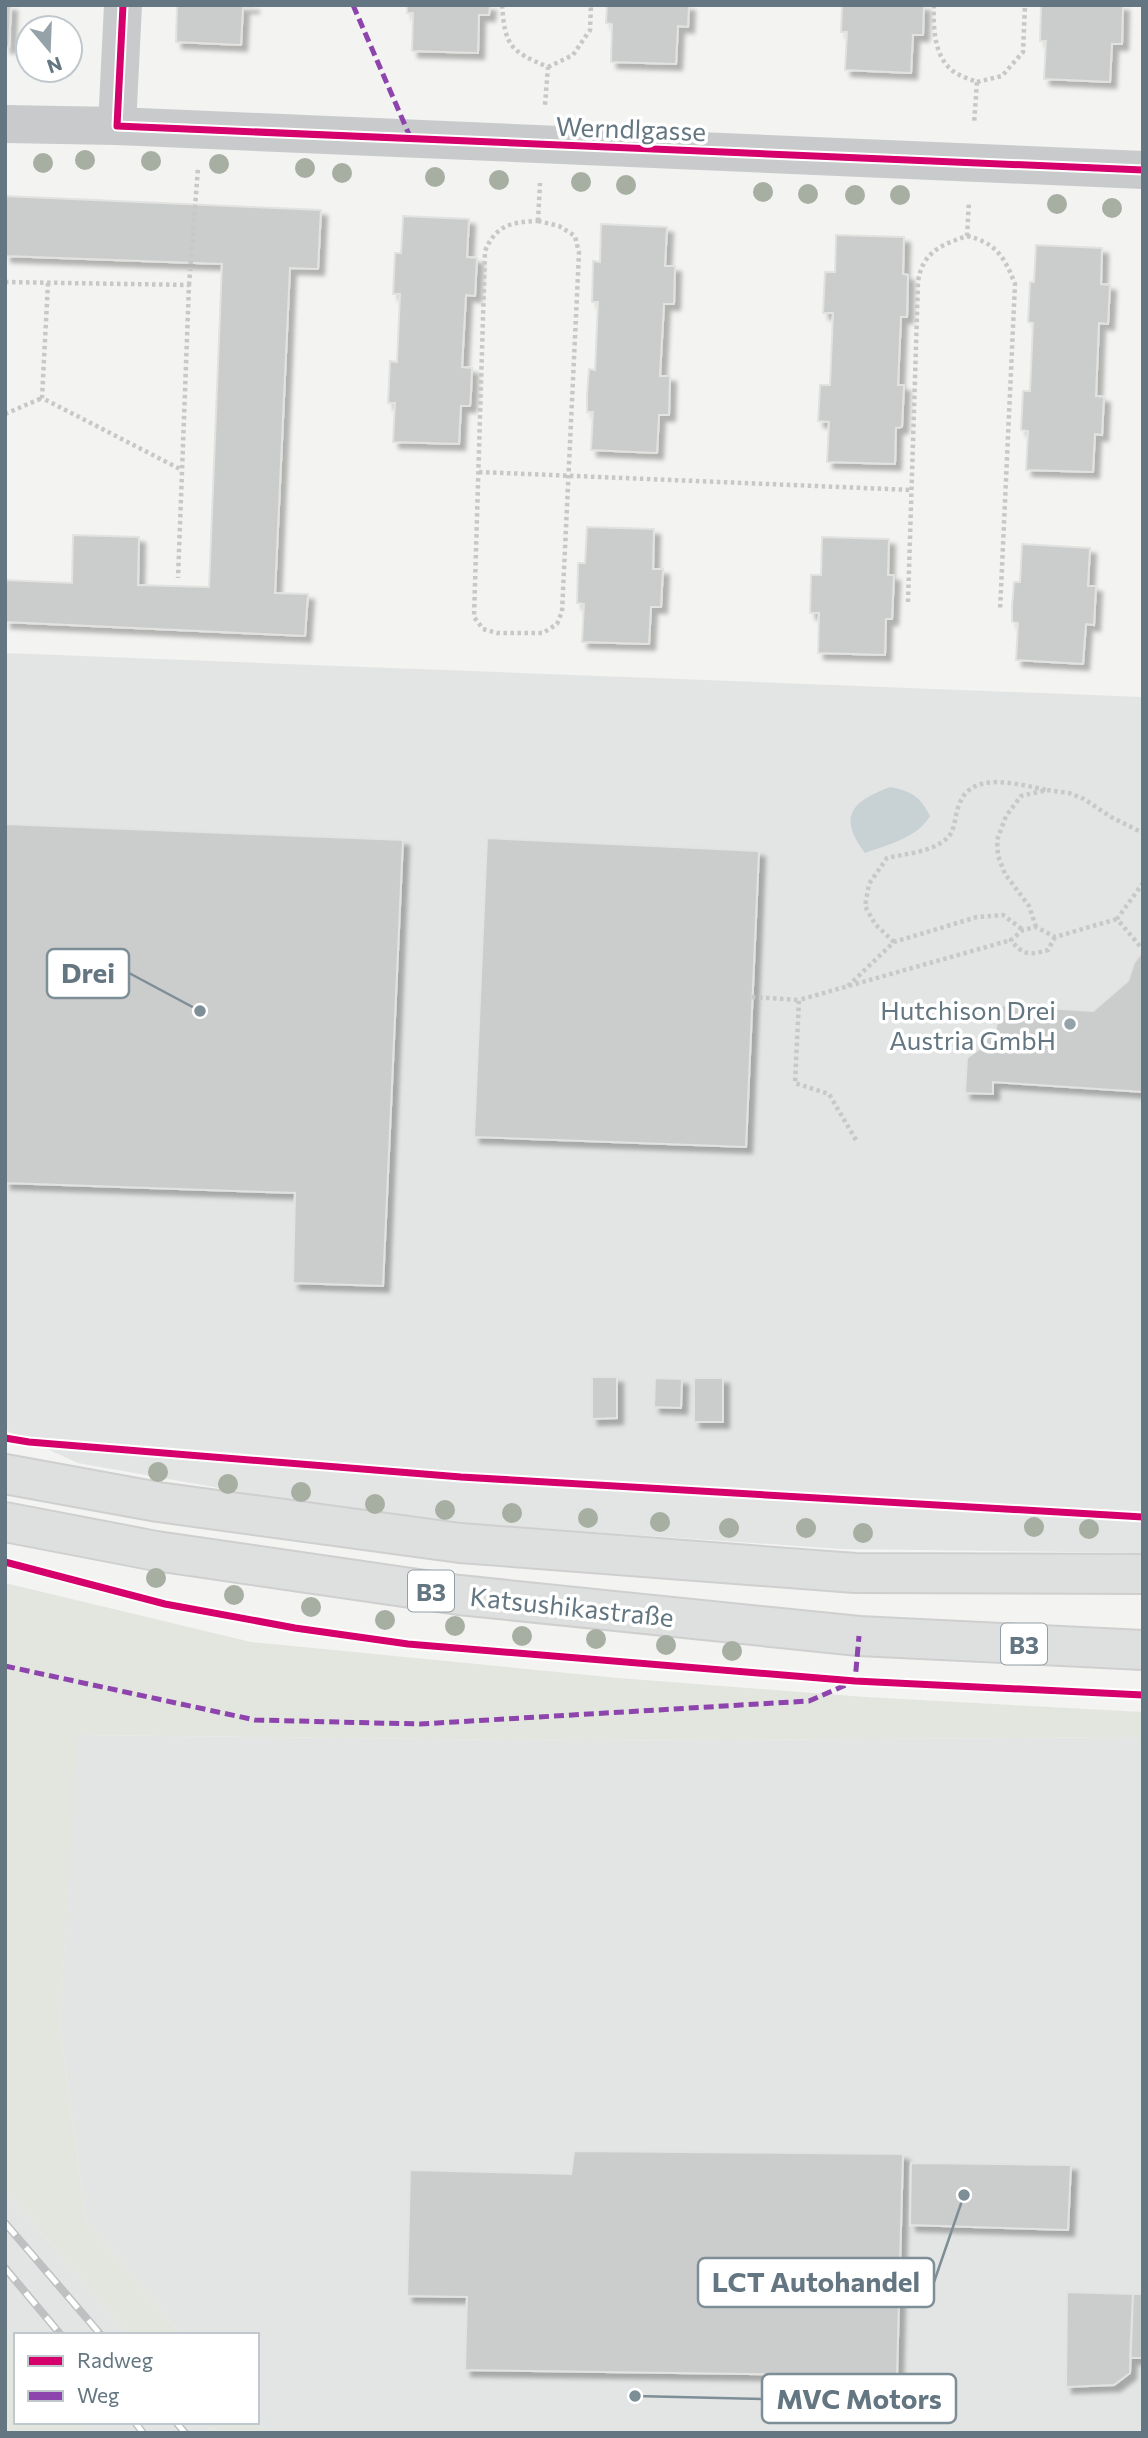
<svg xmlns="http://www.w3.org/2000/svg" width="1148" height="2438" font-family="Commissioner,sans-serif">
	<defs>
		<filter id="shadow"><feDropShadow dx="6" dy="6" stdDeviation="2" flood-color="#0004"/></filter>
	</defs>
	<rect width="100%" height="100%" fill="#f3f3f1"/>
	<path fill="#e3e4e4" d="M 5,653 L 1143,697 L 1143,1553 L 841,1549 L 389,1518 L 78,1463 L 5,1430 Z
		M 76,1735 L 585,1741 L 1143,1737 L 1143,2433 L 265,2433 L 256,2422 L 257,2335 L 182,2335 L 86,2221 L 60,2027 Z
		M 5,2189 L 128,2335 L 16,2335 L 16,2422 L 204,2422 L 213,2433 L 5,2433 Z"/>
	<path fill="#e3e6df" d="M 5,1583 L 251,1642 L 619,1678 L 865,1697 L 1143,1712 L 1143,1737 L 585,1741 L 77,1735 L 60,2027 L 86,2221 L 182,2335 L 128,2335 L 5,2189 Z
		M 5,2333 L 16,2345 L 16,2422 L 81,2422 L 90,2433 L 5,2433 Z
		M 204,2422 L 256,2422 L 265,2433 L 213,2433 Z"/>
	<path fill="#c8d2d4" d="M 890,787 C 911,791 920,796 930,816 C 917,838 887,845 865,853 C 838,816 851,802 890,787 Z"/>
	<path fill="#cbcccc" stroke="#e2e2e1" stroke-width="2" filter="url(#shadow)" d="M 5,5 L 11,5 L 9,47 L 5,47 Z
		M 177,5 L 253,5 L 253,7 L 243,7 L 241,45 L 176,42 Z
		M 407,5 L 490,5 L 489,15 L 479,15 L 478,53 L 412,51 L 413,13 L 407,13 Z
		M 607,5 L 689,5 L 688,27 L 678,26 L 676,64 L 611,62 L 612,24 L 606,23 Z
		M 842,5 L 924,5 L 923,35 L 913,35 L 911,73 L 845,70 L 847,32 L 841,32 Z
		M 1041,5 L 1123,5 L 1122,44 L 1112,44 L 1110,82 L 1044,79 L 1046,41 L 1040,41 Z
		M 5,196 L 321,210 L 318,269 L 290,268 L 275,593 L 308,594 L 305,636 L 5,622 L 5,580 L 72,583 L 73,535 L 139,537 L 138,585 L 209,587 L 222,264 L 5,256 Z
		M 403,216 L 469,219 L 467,257 L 477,258 L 475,296 L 466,295 L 462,367 L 472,368 L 471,393 L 470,406 L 461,406 L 459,444 L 393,442 L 395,403 L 388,403 L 390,361 L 397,362 L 400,294 L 393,294 L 395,253 L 401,253 Z
		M 601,224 L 667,227 L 665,266 L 675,266 L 674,304 L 664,304 L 660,376 L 670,376 L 669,415 L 659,415 L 657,453 L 591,450 L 593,412 L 587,412 L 587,394 L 589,369 L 595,370 L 598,302 L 592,302 L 593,261 L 600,262 Z
		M 836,235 L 904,237 L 903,274 L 908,275 L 907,317 L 901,317 L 898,385 L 904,385 L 902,427 L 896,428 L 895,464 L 827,462 L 829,422 L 818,421 L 820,385 L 830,385 L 833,313 L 823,313 L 825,272 L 835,272 Z
		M 1036,245 L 1102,248 L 1101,284 L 1110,285 L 1108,324 L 1099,323 L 1096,396 L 1104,397 L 1102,435 L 1095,434 L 1093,472 L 1026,470 L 1028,431 L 1021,430 L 1023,391 L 1030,391 L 1033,323 L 1028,322 L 1029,303 L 1030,282 L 1034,282 Z
		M 587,527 L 654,529 L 653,569 L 663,569 L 661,607 L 651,607 L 649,644 L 582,642 L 584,604 L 577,603 L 578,563 L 585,563 Z
		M 822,537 L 889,539 L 888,575 L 894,575 L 892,619 L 886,619 L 885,655 L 818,653 L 819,613 L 810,613 L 811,575 L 821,575 Z
		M 1022,544 L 1090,548 L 1088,586 L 1096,586 L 1094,625 L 1086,624 L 1083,664 L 1016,660 L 1018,623 L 1012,622 L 1012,606 L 1014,582 L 1020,582 Z
		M 5,824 L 403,840 L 383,1286 L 293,1283 L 295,1193 L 5,1183 Z
		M 487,838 L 759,851 L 746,1147 L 474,1137 Z
		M 1143,951 L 1143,1092 L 993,1082 L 993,1094 L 965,1093 L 967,1058 L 982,1047 L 983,1036 L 995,1036 L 999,1005 L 1093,1011 L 1128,981 L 1134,963 Z
		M 592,1377 L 617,1377 L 617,1418 L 592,1419 Z
		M 655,1378 L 682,1379 L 681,1408 L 654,1407 Z
		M 694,1378 L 723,1378 L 723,1422 L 694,1422 Z
		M 574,2151 L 903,2154 L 897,2376 L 465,2370 L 467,2297 L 407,2296 L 410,2170 L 571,2174 Z
		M 911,2163 L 1071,2165 L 1068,2230 L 910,2225 Z
		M 1067,2292 L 1133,2294 L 1130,2373 L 1114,2385 L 1066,2387 Z
		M 1133,2294 L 1143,2294 L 1143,2358 L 1130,2358 Z"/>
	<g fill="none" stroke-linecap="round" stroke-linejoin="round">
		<defs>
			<path id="major" d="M 5,1474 L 158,1502 L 460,1543 L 855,1573 L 1143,1574
				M 5,1522 L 156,1551 L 459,1595 L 859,1636 L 1143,1650"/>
		</defs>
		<use href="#major" stroke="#cfcfcf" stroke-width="42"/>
		<path stroke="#c7c8c8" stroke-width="4.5" stroke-dasharray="3.5 3.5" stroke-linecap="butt" d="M 502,5 C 505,46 510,51 548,67 L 545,105
			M 934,5 C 933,28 934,60 956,73 C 962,77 970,79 977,82 L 974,124
			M 548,67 L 573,55 L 590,30 L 591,5
			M 977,82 L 1002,76 L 1023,52 L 1025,5
			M 538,221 L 559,226 L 575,236 L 579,253 L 562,612 L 557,624 L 543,633 L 497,633 L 483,629 L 474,617 L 485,251 C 496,225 511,222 538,221 Z
			M 538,221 L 540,183
			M 967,236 C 996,243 1004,256 1015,284 L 1000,611
			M 5,282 L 189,285 L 178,578
			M 48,283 L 42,398 L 182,470
			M 189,285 L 198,168
			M 5,414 L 42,398
			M 479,472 L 912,490
			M 908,602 L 918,282 C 922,253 940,245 967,236 L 969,202
			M 1036,927 L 1029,906 L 1005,874 L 998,856 L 997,840 L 1006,816 L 1021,796 L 1047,790 L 1069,793 L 1084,799 L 1111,817 L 1143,833
			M 1055,937 L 1048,950 C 1030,955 1023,956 1011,940 L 1023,930 L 1036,927 L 1055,937 L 1117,919
			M 894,942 L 875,924 L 865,906 L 869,884 L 887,858 C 904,854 931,852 945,840 C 956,832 954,817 959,805 C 971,769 1020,785 1047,790
			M 1140,946 L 1117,919 L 1143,883
			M 848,986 L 894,942 L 977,917 L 1003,915 L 1023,930
			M 752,997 L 799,1000
			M 856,1140 L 829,1094 L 795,1083 L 799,1000 L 1011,940"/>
		<path stroke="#c8cacb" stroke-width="38" d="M 5,124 L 117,126 L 1143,170
			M 117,126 L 123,5"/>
		<use href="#major" stroke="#dedfdf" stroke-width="38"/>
		<defs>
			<path id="rail" d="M 5,2223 L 101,2335
				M 5,2268 L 61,2335
				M 135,2422 L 143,2433
				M 176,2422 L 185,2433"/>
		</defs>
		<use href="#rail" stroke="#bfc0c1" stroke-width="8"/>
		<use href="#rail" stroke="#fff" stroke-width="5" stroke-dasharray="16" stroke-linecap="butt"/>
		<path stroke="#8e44ad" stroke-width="5" stroke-dasharray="10 5" stroke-linecap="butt" d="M 353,5 L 411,139
			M 5,1666 L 255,1720 L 420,1724 L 809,1701 L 855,1681 L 859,1636"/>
		<defs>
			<path id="cycleway" d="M 123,5 L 117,126 L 1143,170
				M 5,1438 L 29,1442 L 461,1477 L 1143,1517
				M 5,1562 L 165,1604 L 295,1628 L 408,1644 L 855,1681 L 1143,1695"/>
		</defs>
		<use href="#cycleway" stroke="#fff" stroke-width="11"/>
		<use href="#cycleway" stroke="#d6006c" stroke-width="7"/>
	</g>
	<g fill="#a7afa2">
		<circle cx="85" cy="160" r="10"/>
		<circle cx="151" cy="161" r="10"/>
		<circle cx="43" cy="163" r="10"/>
		<circle cx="219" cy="164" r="10"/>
		<circle cx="305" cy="168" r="10"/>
		<circle cx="342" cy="173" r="10"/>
		<circle cx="435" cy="177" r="10"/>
		<circle cx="499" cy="180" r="10"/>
		<circle cx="581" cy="182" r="10"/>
		<circle cx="626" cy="185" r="10"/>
		<circle cx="763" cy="192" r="10"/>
		<circle cx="808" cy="194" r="10"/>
		<circle cx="855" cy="195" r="10"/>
		<circle cx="900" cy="195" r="10"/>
		<circle cx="1057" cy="204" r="10"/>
		<circle cx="1112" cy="208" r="10"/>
		<circle cx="158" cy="1472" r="10"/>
		<circle cx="228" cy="1484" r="10"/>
		<circle cx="301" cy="1492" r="10"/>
		<circle cx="375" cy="1504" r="10"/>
		<circle cx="445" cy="1510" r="10"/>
		<circle cx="512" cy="1513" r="10"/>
		<circle cx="588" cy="1518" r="10"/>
		<circle cx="660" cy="1522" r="10"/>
		<circle cx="1034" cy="1527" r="10"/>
		<circle cx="729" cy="1528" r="10"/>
		<circle cx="806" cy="1528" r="10"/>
		<circle cx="1089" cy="1529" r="10"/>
		<circle cx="863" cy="1533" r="10"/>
		<circle cx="156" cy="1578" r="10"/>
		<circle cx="234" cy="1595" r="10"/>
		<circle cx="311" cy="1607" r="10"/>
		<circle cx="385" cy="1620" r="10"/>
		<circle cx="455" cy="1626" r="10"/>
		<circle cx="522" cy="1636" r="10"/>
		<circle cx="596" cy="1639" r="10"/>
		<circle cx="666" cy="1645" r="10"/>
		<circle cx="732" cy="1651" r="10"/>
	</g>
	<circle fill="#95a2a8" stroke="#fff" stroke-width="2.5" cx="1070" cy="1024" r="7"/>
	<g text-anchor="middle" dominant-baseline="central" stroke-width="7" stroke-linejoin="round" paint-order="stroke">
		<g fill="#fff" stroke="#929fa7" stroke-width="2">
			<rect x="408" y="1570.5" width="46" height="41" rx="5"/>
			<rect x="1001" y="1623.5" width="46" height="41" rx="5"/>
		</g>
		<g font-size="24" font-weight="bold" fill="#637681">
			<text x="431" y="1591">B3</text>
			<text x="1024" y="1644">B3</text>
		</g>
		<g font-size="26" fill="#637681" stroke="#fff">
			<text transform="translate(631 128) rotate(2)">Werndlgasse</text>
			<text transform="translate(572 1606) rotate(6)">Katsushikastraße</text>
		</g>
		<g font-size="26" fill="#637681" stroke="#fff" text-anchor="end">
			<text x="1056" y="1009">Hutchison Drei<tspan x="1056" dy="30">Austria GmbH</tspan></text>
		</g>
	</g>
	<path fill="none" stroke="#7e8e96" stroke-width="2.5" d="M200 1011L129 973M964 2195L934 2282M635 2396L762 2399"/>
	<g fill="#7e8e96" stroke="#fff" stroke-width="2.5">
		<circle cx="200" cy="1011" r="7"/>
		<circle cx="964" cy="2195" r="7"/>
		<circle cx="635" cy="2396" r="7"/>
	</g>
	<g fill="#fff" stroke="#7e8e96" stroke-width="2.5">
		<rect x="47" y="949" width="82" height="49" rx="7"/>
		<rect x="698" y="2258" width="236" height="49" rx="7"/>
		<rect x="762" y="2374" width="194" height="49" rx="7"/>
	</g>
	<g font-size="28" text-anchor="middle" font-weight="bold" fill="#637681">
		<text x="88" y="983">Drei</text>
		<text x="816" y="2292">LCT Autohandel</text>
		<text x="859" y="2409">MVC Motors</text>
	</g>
	<rect width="1148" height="2438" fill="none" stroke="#637681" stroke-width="14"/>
	<rect x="14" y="2333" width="245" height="91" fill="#ffffff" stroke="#c1c8cd" stroke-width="2"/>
	<rect x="28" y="2356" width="35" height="10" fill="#d6006c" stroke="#c1c8cd" stroke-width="2"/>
	<text x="77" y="2368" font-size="21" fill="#637681">Radweg</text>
	<rect x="28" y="2391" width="35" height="10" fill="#8e44ad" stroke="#c1c8cd" stroke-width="2"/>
	<text x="77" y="2403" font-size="21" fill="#637681">Weg</text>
	<g transform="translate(49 49) rotate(161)"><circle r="33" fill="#ffffff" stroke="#c1c8cd" stroke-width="2"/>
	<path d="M0-5L12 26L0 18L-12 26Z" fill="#95a2a8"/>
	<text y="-10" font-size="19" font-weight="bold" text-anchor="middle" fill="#637681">N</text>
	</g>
</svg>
